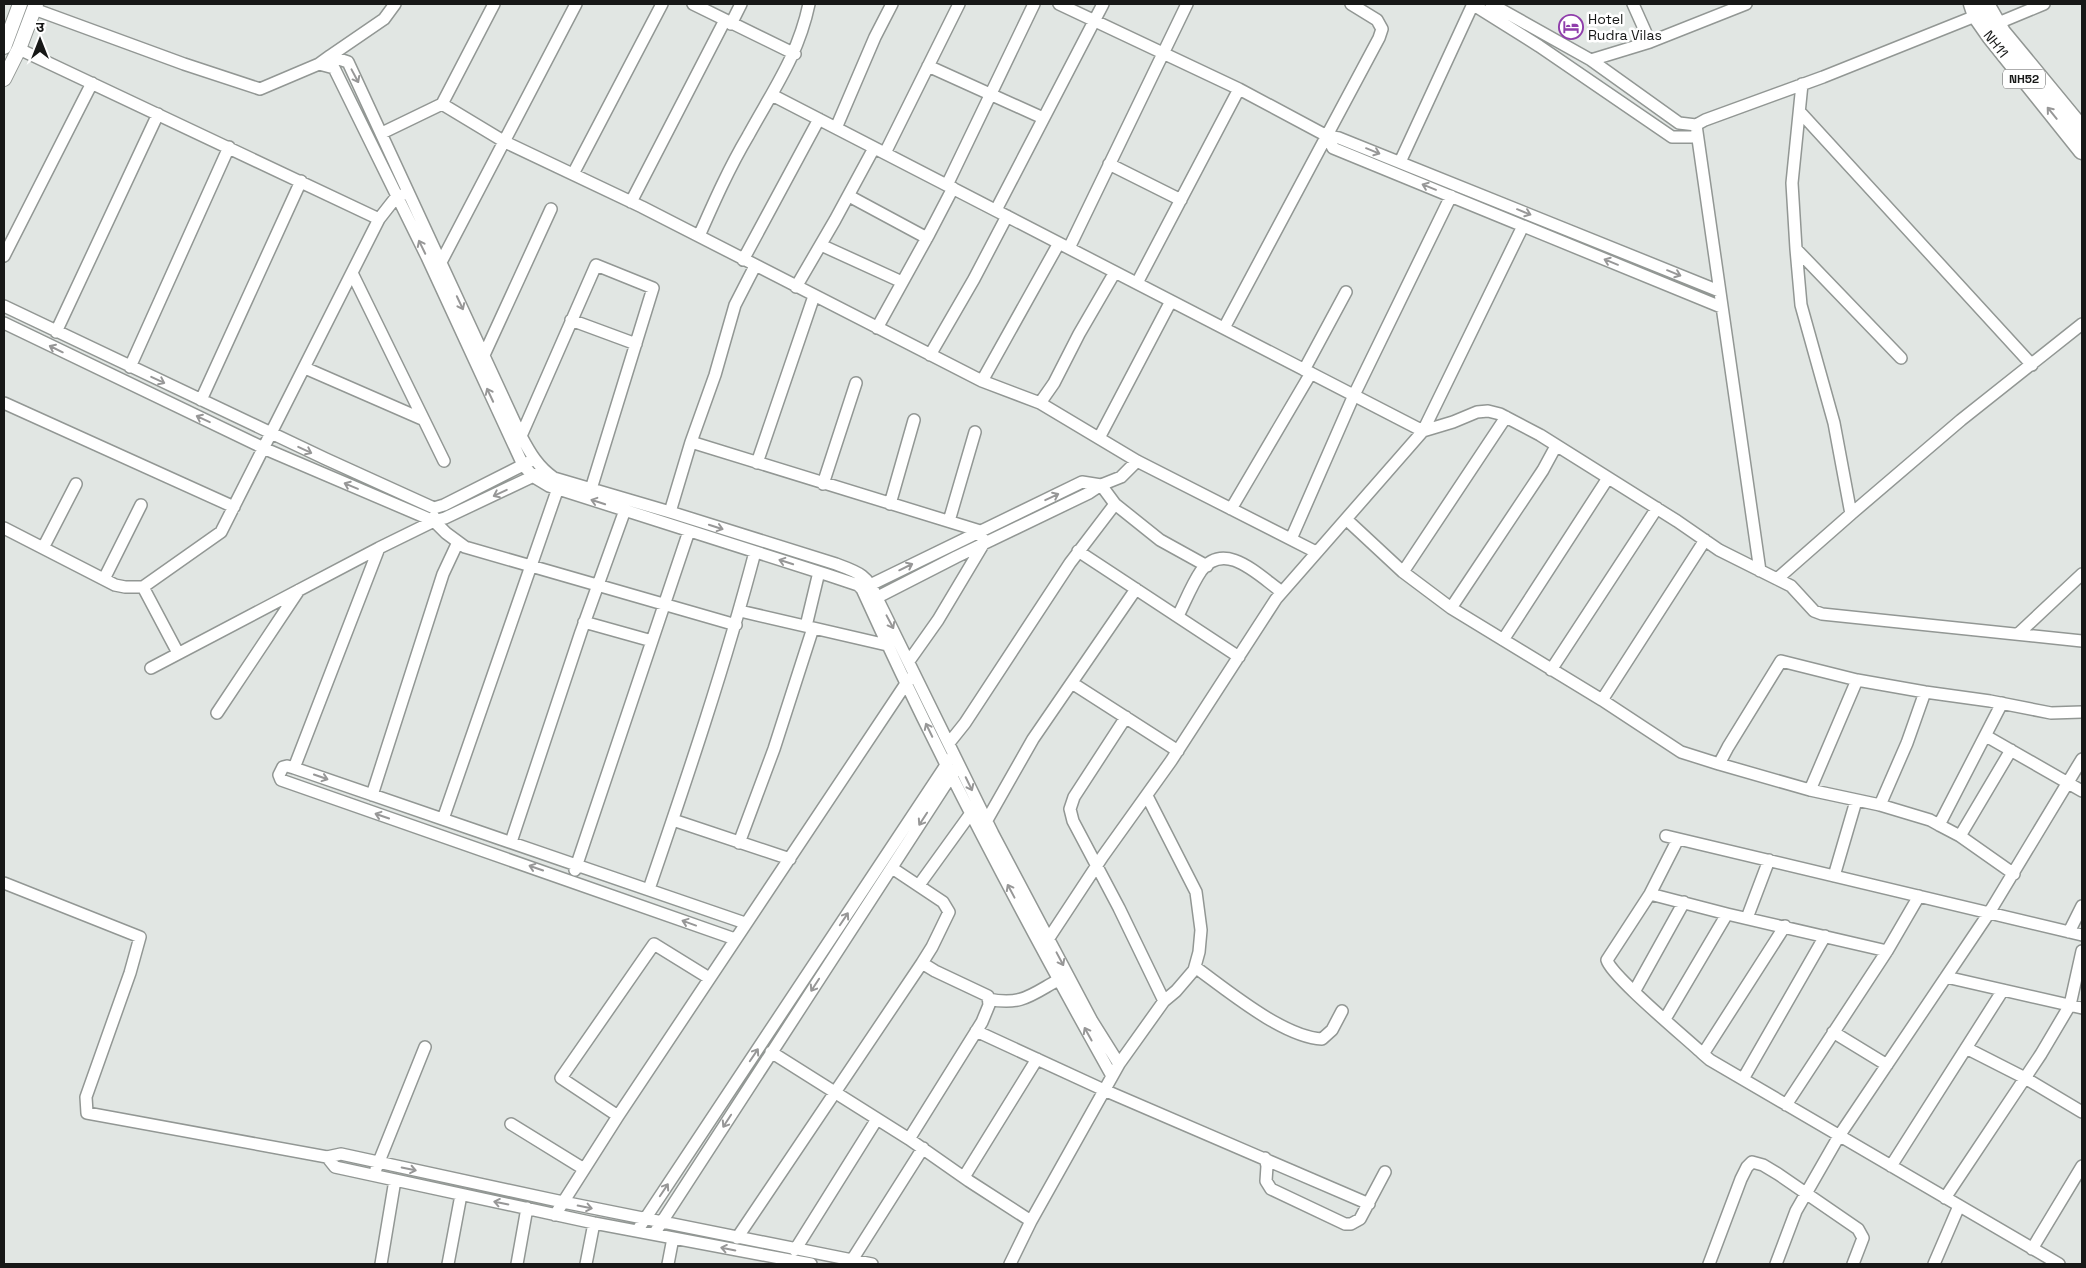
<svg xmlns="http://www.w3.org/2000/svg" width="2086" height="1268" font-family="'Space Grotesk','Noto Sans Devanagari',sans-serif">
	<rect width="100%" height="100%" fill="#e1e6e3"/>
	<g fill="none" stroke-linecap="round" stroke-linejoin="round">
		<defs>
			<path id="minor" d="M 494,4 L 442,104 L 505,142 L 642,207 L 982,381 L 1040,403 L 1137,461 L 1316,552
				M 693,4 L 795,54
				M 1059,4 L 1239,89 L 1327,136 L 1339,138 L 1719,291
				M 1476,4 L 1477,7 L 1539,46 L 1672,137 L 1697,137
				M 1491,4 L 1591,60 L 1679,123 L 1696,125
				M 1633,4 L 1650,42
				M 34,9 L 184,64 L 260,89 L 319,64 L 330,56 L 348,62 L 521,436 C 530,453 538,467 554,478 L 670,512 L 836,564 C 858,572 868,575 877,598 L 993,834 L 1092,1021 L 1119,1064
				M 731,24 L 741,4
				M 1991,26 L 2044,4
				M 19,49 L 379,219
				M 330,56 L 384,19 L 395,4
				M 1591,60 L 1650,42 L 1746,4
				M 319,64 L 334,68 L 427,257 L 523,465 L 534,477 L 549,486 L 828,575 L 858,585 L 862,589 C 937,755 1023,917 1112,1076
				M 928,66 L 1043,118
				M 772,95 L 1423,431 L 1523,226
				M 1800,112 L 2032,365
				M 836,128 L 875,37 L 892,4
				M 382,133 L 442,104
				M 1327,136 L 1333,148 L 1721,307
				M 885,153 L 959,4
				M 1400,162 L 1473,4
				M 1109,164 L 1181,200
				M 573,174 L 662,4
				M 947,185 L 1034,4
				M 849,196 L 927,238
				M 631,202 L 725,20
				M 996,210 L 1103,4
				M 699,236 C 714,202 729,168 748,136 C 773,90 798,56 809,4
				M 821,245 L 902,282
				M 1069,248 L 1187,4
				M 1796,249 L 1901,358
				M 4,256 L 92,83
				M 743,260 L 819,119
				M 439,266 L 576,4
				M 352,273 L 444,461
				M 1137,283 L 1239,89
				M 796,287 L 835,220 L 874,148
				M 4,306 L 326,459 L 434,508 L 444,505 L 529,462
				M 571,320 L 636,344
				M 4,323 L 270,451 L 434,521 L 445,518 L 540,473
				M 877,328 L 929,234 L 953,188
				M 1224,328 L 1379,38 L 1382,29 L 1377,20 L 1351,4
				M 56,332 L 158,114
				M 484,355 L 551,209
				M 930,355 L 974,279 L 1007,216
				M 130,367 L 229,147
				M 305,368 L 422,419
				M 1304,370 L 1346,292
				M 982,381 L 1059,243
				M 201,400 L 301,181
				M 4,403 L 234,507
				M 1040,403 L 1054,383 L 1079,334 L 1115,272
				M 521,436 L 596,265 L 653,288 L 591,489
				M 1099,438 L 1171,301
				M 691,442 L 980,531 L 984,543 L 938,620 L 909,661
				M 757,463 L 814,296
				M 823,484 L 856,383
				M 890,504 L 914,420
				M 1115,504 L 1160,540 L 1207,566
				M 1231,509 L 1311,373
				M 670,512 L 691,442 L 715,375 L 735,305 L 755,266
				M 1851,514 L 1961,420 L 2082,324
				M 1346,519 L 1403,572 L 1451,608 L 1602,700 L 1681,752 L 1719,764
				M 434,521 L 446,533 L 465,547 L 736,625
				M 949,521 L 975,432
				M 4,528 L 115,585 L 125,587 L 143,587 L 221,532 L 379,219 L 397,196 L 402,195
				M 1291,539 L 1354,395 L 1451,196
				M 43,548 L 76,484
				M 1078,551 L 1239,657
				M 1760,571 L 1696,125 L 1705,120 L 1823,77 L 1983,13
				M 1403,572 L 1506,417
				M 104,579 L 141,505
				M 1777,579 L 1851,514 L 1834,423 L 1801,305 L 1796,249 L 1792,183 L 1802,84
				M 143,587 L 178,653
				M 866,587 L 1082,482 L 1101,485 L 1115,504 L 1070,563 L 965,723 L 949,743
				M 872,600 L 956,557 L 1089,493 L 1101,485 L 1121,477 L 1137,461
				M 1451,608 L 1543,470 L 1556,446
				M 740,611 L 887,645
				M 1178,616 C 1185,602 1192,584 1201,571 C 1225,539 1259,576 1282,592
				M 584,622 L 652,641
				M 806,626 L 819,572
				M 2018,634 L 2082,574
				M 1503,640 L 1608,478
				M 151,668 L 379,548
				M 1551,670 L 1657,508
				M 1072,683 L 1178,751
				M 1602,700 L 1705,540
				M 2002,703 L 1939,825 L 1930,820 L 1880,805 L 1810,790 L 1719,764 L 1728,747 L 1781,661 L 1857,680 L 1925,692 L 1990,701 L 2051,713 L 2082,712
				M 217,713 L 299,590
				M 1126,717 L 1074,797 L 1070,809 L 1073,821 L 1119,908 L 1164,1001
				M 1986,736 L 2082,791
				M 294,768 L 379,548 L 434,521 L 434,517
				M 1810,790 L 1857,680
				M 372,795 L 443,574 L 458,542
				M 1880,805 L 1907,743 L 1925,692
				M 443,819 L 558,488
				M 673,820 L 790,859
				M 987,820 L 1033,739 L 1136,589
				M 1939,825 L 1960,836 L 2011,750
				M 1666,836 L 2082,935
				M 1960,836 L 2014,874
				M 1678,839 L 1650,894 L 1607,960 C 1611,976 1686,1038 1703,1054
				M 511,842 L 581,632 L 625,510
				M 739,843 L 774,749 L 813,628
				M 892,868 L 943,902 L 949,912 L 932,947 L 922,963 L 935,971 L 988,996 L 989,1005 L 982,1022 L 909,1139
				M 575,870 L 689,531
				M 1834,876 L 1856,801
				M 4,883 L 140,937 L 130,973 L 86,1097 L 87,1113 L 327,1157 L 341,1154 L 563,1202 L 872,1264
				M 919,885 L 971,813
				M 649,889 C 687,778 725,666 755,552
				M 1650,894 L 1727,914 L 1887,951
				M 1747,918 L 1769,860
				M 1785,926 L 1703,1054 L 1710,1060 L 2059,1264
				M 2069,932 L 2082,906
				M 1049,938 L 1103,856 L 1171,761 L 1276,599 L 1423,431 L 1453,422 L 1477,412 L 1488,411 L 1500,414 L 1540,435 L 1677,521 L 1719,550 L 1791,586 L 1814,611 L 1822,614 L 2082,641
				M 735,939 L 281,780 L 279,775 L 283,767 L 287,766 L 294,768 L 745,923
				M 1195,967 C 1227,990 1283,1037 1322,1039 L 1332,1030 L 1342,1011
				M 1946,977 L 2082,1008
				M 1634,992 L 1684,902
				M 988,999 C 1021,1006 1031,995 1058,980
				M 1665,1019 L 1727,914
				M 976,1031 L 1104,1090 L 1369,1204
				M 1833,1032 L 1887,1065
				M 1966,1048 L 2025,1078 L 2082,1112
				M 771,1052 L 909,1139 L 969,1181 L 1031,1221
				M 1743,1079 L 1825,936
				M 1786,1105 L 1887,951 L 1919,896
				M 618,1116 L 561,1078 L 654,944 L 709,978
				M 511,1124 L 584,1169
				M 327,1157 L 335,1167 L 395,1180 L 594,1223 L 811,1264
				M 1265,1158 L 1267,1166 L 1266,1181 L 1271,1189 L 1345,1224 L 1351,1224 L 1360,1219 L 1385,1172
				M 1891,1166 L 2003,990
				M 376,1169 L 425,1047
				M 964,1177 L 1037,1059
				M 1945,1198 L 2041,1054 L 2070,1005 L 2082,951
				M 555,1215 L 618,1116 L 909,679
				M 637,1231 L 950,759
				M 654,1234 L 955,770
				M 737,1238 L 922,963
				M 2032,1249 L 2082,1166
				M 795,1250 L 877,1119
				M 852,1260 L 923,1148
				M 381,1264 L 395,1180
				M 448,1264 L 461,1195
				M 517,1264 L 527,1208
				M 586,1264 L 594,1223
				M 668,1264 L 673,1238
				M 1010,1264 L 1031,1221 L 1119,1064 L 1164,1001 L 1176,991 L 1194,970 L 1199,952 L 1201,930 L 1196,892 L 1147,796
				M 1709,1264 L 1741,1179 L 1747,1167 L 1752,1162 L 1763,1165 L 1778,1174 L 1858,1229 L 1863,1238 L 1853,1264
				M 1776,1264 L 1796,1211 L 1839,1136 L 1989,913 L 2082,759
				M 1934,1264 L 1959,1206"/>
			<path id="major" d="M 4,47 L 20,4
				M 4,79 L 19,49 L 36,4"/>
			<path id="highway" d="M 1972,4 L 1976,16 L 1990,36 L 2082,151
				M 1986,4 L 2002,32 L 2082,129"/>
		</defs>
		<use href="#minor" stroke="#929794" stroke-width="14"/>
		<use href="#major" stroke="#929794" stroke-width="16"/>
		<use href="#highway" stroke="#929794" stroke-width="19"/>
		<use href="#minor" stroke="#fff" stroke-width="11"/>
		<use href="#major" stroke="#fff" stroke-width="14"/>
		<use href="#highway" stroke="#fff" stroke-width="16"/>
	</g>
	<defs><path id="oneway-shaft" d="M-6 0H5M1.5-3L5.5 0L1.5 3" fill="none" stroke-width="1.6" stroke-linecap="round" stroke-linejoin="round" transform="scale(1.25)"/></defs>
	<g stroke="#979797">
		<use href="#oneway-shaft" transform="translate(355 76) rotate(62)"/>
		<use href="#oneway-shaft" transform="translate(2052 113) rotate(-129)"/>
		<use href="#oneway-shaft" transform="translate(1373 151) rotate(22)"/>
		<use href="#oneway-shaft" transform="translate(1429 187) rotate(-158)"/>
		<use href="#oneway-shaft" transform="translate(1524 212) rotate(22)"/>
		<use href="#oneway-shaft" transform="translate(422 247) rotate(-116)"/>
		<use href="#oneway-shaft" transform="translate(1611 262) rotate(-158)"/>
		<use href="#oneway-shaft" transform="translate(1674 273) rotate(22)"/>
		<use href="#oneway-shaft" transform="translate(460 303) rotate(65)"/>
		<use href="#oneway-shaft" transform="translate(56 349) rotate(-154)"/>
		<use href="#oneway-shaft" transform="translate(158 380) rotate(25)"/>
		<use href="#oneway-shaft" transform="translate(490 395) rotate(-115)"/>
		<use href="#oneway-shaft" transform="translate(203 419) rotate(-155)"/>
		<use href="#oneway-shaft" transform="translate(305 450) rotate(25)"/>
		<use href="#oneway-shaft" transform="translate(351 486) rotate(-157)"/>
		<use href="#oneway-shaft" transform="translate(500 493) rotate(155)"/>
		<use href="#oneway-shaft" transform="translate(1052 497) rotate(-25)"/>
		<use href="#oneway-shaft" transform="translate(598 502) rotate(-162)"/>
		<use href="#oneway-shaft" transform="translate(716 527) rotate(18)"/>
		<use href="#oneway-shaft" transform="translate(786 562) rotate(-162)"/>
		<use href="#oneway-shaft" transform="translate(906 567) rotate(-26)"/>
		<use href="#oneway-shaft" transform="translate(890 622) rotate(62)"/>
		<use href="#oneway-shaft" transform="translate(929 730) rotate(-116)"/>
		<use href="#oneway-shaft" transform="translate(321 777) rotate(19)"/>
		<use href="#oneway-shaft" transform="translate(969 784) rotate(64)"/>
		<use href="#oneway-shaft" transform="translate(382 816) rotate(-161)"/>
		<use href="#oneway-shaft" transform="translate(923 819) rotate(123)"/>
		<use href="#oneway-shaft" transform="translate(536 868) rotate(-161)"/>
		<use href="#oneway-shaft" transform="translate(1011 891) rotate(-118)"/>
		<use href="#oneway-shaft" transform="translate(844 919) rotate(-56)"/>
		<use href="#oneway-shaft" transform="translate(689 923) rotate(-160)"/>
		<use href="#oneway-shaft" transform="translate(1060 959) rotate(62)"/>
		<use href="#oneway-shaft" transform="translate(815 985) rotate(123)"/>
		<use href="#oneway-shaft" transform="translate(1088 1034) rotate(-119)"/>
		<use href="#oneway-shaft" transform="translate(754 1055) rotate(-56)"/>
		<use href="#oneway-shaft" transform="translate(727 1121) rotate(123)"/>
		<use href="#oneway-shaft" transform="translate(409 1169) rotate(12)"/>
		<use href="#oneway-shaft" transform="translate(664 1190) rotate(-56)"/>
		<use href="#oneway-shaft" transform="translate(501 1203) rotate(-169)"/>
		<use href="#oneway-shaft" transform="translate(585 1207) rotate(11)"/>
		<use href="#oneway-shaft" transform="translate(728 1249) rotate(-169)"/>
	</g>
	<defs>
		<symbol id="hotel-ring" viewBox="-11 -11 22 22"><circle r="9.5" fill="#fff" stroke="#8f3dab" stroke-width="1.5"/><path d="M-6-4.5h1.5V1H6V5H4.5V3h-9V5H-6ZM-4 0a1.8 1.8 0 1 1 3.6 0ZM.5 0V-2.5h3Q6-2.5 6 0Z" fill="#8f3dab"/></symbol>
	</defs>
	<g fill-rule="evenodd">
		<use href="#hotel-ring" x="1557" y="13" width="28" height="28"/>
	</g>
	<g text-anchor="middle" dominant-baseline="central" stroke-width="5" stroke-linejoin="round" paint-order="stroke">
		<rect fill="#fff" stroke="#5d5d5d" stroke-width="1" x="2003" y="69.5" width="42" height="19" rx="4"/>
		<g font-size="12" font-weight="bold" fill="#171817">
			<text x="2024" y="79">NH52</text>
		</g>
		<g font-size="14" fill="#171817" stroke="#fff" text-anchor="start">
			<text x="1588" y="19">Hotel<tspan x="1588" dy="16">Rudra Vilas</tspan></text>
		</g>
		<g font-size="14" fill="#171817" stroke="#fff">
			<text transform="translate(1996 44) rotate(52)">NH11</text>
		</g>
	</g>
	<rect width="2086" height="1268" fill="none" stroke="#171817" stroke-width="10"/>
	<g transform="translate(40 40)" stroke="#ffffff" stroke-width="4" paint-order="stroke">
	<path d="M0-4L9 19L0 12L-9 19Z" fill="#171817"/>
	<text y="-8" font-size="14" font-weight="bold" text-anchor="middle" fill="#171817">उ</text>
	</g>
</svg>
